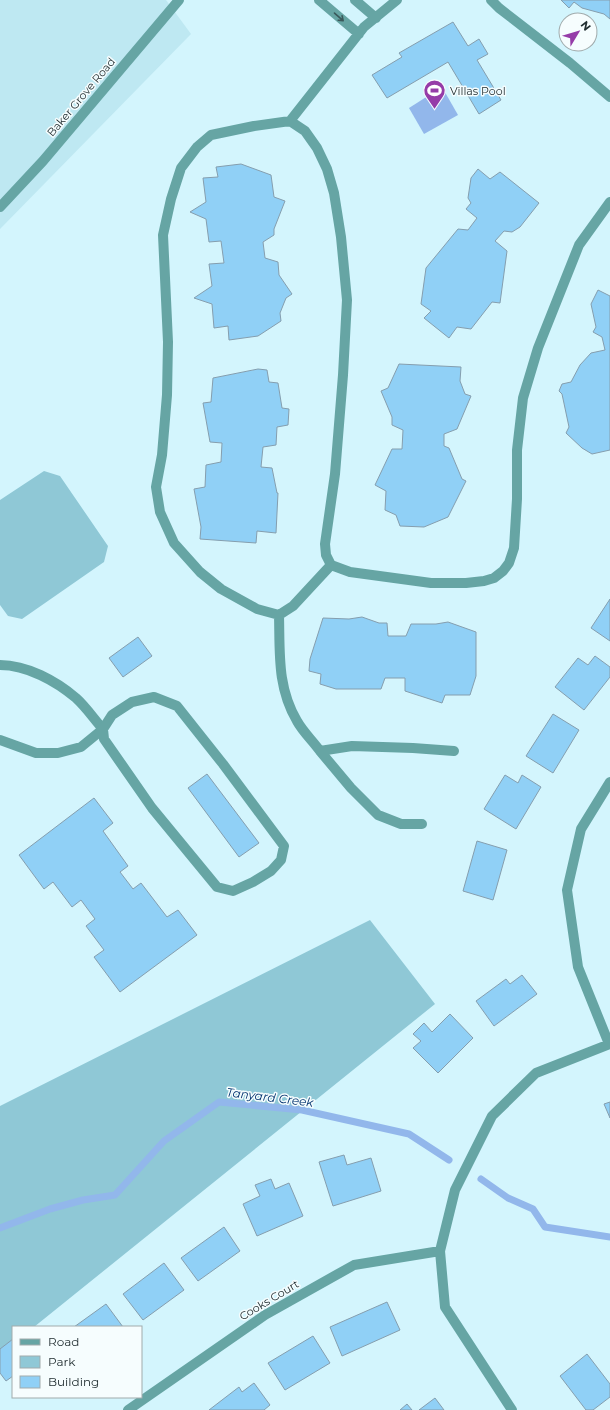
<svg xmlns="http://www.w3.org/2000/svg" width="610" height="1410" font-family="Montserrat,sans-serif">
	<rect width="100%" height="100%" fill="#d3f5fd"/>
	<path fill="#bee8f2" d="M 0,0 L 166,0 L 191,34 L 0,229 Z"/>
	<path fill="#8fc8d6" d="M 44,471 L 60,476 L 108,546 L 104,562 L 22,619 L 8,616 L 0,605 L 0,500 Z
		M 370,920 L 435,1004 L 34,1327 L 13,1327 L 13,1344 L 0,1354 L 0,1106 Z"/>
	<path fill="#92b7eb" d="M 442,87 L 458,115 L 424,134 L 409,108 Z"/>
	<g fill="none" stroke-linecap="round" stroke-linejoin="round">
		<path stroke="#92b7eb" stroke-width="7" d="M 481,1179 L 508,1198 L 533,1209 L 545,1227 L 610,1237
			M 0,1228 L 50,1209 L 83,1200 L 115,1195 L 164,1141 L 219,1102 L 302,1110 L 409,1134 L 449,1160"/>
	</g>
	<path fill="#90d0f6" stroke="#859eae" d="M 561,0 L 610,0 L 610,19 L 604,14 L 582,8 L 574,2 L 569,8 Z
		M 453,22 L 468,46 L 479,39 L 488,54 L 477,60 L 501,100 L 479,114 L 448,62 L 387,98 L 372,75 L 402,57 L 399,53 Z
		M 241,164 L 271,175 L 274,197 L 285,201 L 274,229 L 274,235 L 263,242 L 265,258 L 278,262 L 279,275 L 292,294 L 286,298 L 280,313 L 281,321 L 258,336 L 229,340 L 228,326 L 214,328 L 212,304 L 194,298 L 212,286 L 209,264 L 224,263 L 221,241 L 209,242 L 206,219 L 190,212 L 206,202 L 203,178 L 218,177 L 216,167 Z
		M 478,169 L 490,179 L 500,172 L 539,203 L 520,227 L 512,232 L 504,231 L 495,241 L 507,251 L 500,303 L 492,302 L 471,329 L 457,327 L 449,338 L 424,318 L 431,311 L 421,304 L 426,268 L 458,229 L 468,230 L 477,218 L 466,209 L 471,203 L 468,198 L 471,178 Z
		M 598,290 L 610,296 L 610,450 L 592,454 L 582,448 L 566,433 L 569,427 L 562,394 L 559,391 L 562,384 L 571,382 L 580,365 L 591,353 L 605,350 L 602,337 L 593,332 L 596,327 L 591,304 Z
		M 399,364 L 461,367 L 460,381 L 465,394 L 471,396 L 457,429 L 444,434 L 444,446 L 449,448 L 462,479 L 466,481 L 448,517 L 424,527 L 400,526 L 396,515 L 385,510 L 386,491 L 375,485 L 392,449 L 402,449 L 403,430 L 392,425 L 392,417 L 381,391 L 388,388 Z
		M 258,369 L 267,370 L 269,382 L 278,383 L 282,408 L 289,409 L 288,425 L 277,427 L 276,445 L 263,447 L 261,467 L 272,468 L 277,493 L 278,493 L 276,533 L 257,531 L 256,543 L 200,539 L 201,527 L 194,489 L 205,487 L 206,465 L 221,462 L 222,443 L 210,442 L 203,403 L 211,402 L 213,378 Z
		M 610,599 L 610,641 L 591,628 Z
		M 362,617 L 379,623 L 387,623 L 388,636 L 406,636 L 411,624 L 436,624 L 448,622 L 476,632 L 476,676 L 470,695 L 445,695 L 442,703 L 405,691 L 405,678 L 385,678 L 381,689 L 336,689 L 320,684 L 321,674 L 309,671 L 310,659 L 323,618 L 349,619 Z
		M 138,637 L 152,656 L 123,677 L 109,658 Z
		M 595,656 L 610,667 L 610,677 L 584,710 L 555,687 L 578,658 L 588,665 Z
		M 553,714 L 579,730 L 553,773 L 526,756 Z
		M 207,774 L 259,843 L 239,857 L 188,788 Z
		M 505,775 L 518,783 L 522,775 L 541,787 L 516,829 L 484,809 Z
		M 94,798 L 113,823 L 103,831 L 128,866 L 120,872 L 133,889 L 141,883 L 167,917 L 178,910 L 197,935 L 120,992 L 94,957 L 104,950 L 86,926 L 95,919 L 81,900 L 72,907 L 53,882 L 44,889 L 19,855 Z
		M 477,841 L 507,850 L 493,900 L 463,891 Z
		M 522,975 L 537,994 L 494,1026 L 476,1001 L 506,979 L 510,984 Z
		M 450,1014 L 473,1038 L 438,1073 L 413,1048 L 421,1041 L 413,1034 L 424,1023 L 432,1032 Z
		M 610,1102 L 610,1118 L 604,1104 Z
		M 344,1155 L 347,1165 L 371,1158 L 381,1191 L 333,1206 L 319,1162 Z
		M 271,1179 L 275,1189 L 289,1183 L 303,1216 L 257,1236 L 243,1204 L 260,1196 L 255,1185 Z
		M 224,1227 L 240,1251 L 198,1281 L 181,1258 Z
		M 164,1263 L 184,1290 L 143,1320 L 123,1294 Z
		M 387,1302 L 400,1330 L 342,1356 L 330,1327 Z
		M 106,1304 L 123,1327 L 74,1327 Z
		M 313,1336 L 330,1363 L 285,1390 L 268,1363 Z
		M 13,1339 L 13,1376 L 6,1381 L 0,1373 L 0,1349 Z
		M 587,1354 L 610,1384 L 610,1397 L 593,1410 L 586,1410 L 560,1376 Z
		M 254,1383 L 270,1405 L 264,1410 L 209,1410 L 239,1387 L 242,1392 Z
		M 435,1398 L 444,1410 L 419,1410 Z
		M 407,1404 L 412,1410 L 400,1410 Z"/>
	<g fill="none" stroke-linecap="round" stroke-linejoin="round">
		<path stroke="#66a5a4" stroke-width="10" d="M 0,665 C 27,665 56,681 76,698 C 86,707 94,719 103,729"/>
		<path stroke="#66a5a4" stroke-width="10" d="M 319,0 L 359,34
			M 355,0 L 376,18
			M 491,0 L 499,8 L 570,63 L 610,97
			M 290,121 L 364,27 L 397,0
			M 331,565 L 293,606 L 279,615 L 257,609 L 221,589 L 200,572 L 174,543 L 160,512 L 156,487 L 162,455 L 167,395 L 168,342 L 163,235 L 171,199 L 181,168 L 197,147 L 211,135 L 254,126 L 290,121 L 305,131 L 317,148 L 327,169 L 334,193 L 341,237 L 347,300 L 343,375 L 335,474 L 325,544 L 326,555 L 331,565 L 350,572 L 431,583 L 466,583 L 484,581 L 494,578 L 503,571 L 509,563 L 514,548 L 517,499 L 517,450 L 523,398 L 538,348 L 579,245 L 610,202
			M 279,615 C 280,653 277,687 297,721 C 303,732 313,741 320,751 L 352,746 L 413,748 L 454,751
			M 154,697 L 177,706 L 223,764 L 284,846 L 281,860 L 271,871 L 253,882 L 233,891 L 217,887 L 152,808 L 104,739 L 103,729 L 112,715 L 132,702 Z
			M 0,740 L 36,753 L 58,753 L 81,747 L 103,729
			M 320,751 L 351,788 L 378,815 L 401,824 L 422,824
			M 609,1044 L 578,967 L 567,890 L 581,829 L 610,782
			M 128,1410 L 265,1315 L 354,1265 L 440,1251
			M 512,1410 L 445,1307 L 440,1251 L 455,1190 L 492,1116 L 536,1073 L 610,1044"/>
		<path stroke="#66a5a4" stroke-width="10" d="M 0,207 L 43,161 L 179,0"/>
	</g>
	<defs><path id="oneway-shaft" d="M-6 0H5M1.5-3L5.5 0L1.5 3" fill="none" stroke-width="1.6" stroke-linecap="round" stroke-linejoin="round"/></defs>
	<use stroke="#3a585a" href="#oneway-shaft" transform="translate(339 17) rotate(41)"/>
	<defs>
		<symbol id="stadium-pin" viewBox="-11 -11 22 30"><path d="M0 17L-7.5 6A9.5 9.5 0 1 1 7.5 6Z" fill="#953ca8" stroke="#f6fdfe"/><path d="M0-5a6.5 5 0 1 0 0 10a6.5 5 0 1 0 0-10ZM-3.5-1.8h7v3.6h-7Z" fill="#fff"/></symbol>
	</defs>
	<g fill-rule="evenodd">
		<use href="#stadium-pin" x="422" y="78" width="25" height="34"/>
	</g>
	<g text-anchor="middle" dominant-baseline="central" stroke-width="3" stroke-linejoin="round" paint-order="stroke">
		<g font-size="11" fill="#222f32" stroke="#f6fdfe" text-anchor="start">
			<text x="450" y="91">Villas Pool</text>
		</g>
		<g font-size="11" fill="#222f32" stroke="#f6fdfe">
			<text transform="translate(81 97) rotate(-50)">Baker Grove Road</text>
			<text transform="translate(269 1300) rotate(-31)">Cooks Court</text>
		</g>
		<g font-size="12" font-style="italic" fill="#01326e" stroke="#f6fdfe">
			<text transform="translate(270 1097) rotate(7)">Tanyard Creek</text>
		</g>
	</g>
	<rect x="12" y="1326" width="130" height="72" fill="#f6fdfe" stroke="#a1abac"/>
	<rect x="20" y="1339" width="20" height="6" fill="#66a5a4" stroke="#a1abac"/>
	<text x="48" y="1346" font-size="12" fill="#222f32">Road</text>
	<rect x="20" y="1356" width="20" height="12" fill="#8fc8d6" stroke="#a1abac"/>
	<text x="48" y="1366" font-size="12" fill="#222f32">Park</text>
	<rect x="20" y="1376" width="20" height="12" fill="#90d0f6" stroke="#a1abac"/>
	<text x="48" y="1386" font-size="12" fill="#222f32">Building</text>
	<g transform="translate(578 32) rotate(52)"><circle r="19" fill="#f6fdfe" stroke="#a1abac"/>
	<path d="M0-3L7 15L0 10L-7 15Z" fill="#953ca8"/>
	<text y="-6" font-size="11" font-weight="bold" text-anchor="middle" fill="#222f32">N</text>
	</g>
</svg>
